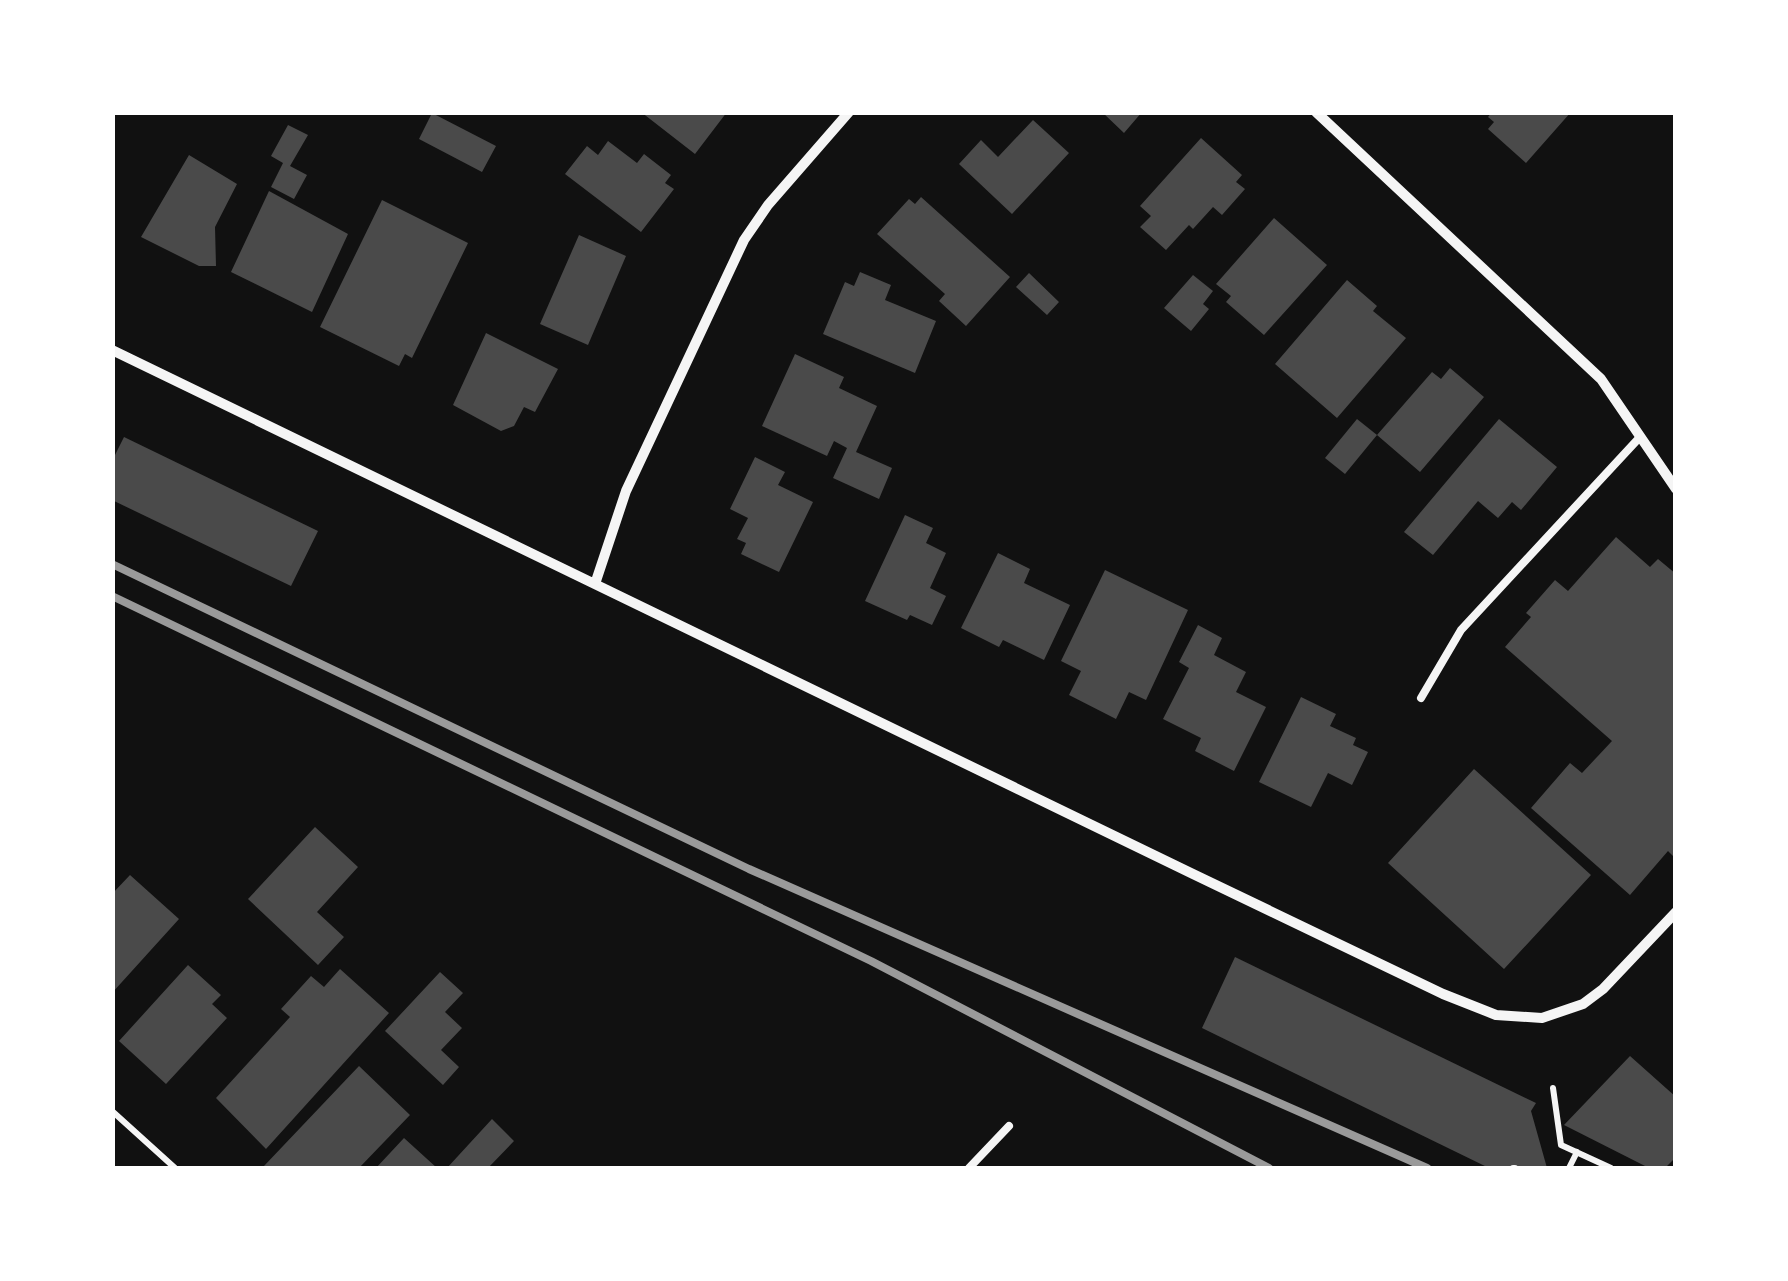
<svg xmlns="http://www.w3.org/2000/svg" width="1788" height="1281" font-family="'Libre Baskerville',serif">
	<rect width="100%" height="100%" fill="#111"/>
	<path fill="#4a4a4a" d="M 641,112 L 727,112 L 695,154 Z
		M 1102,112 L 1142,112 L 1124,133 Z
		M 1492,112 L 1571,112 L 1526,163 L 1488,129 L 1494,122 L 1488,117 Z
		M 432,113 L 496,146 L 482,172 L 419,139 Z
		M 1033,120 L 1069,153 L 1012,214 L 959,164 L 981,140 L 998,157 Z
		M 288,125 L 308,135 L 290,166 L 307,175 L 294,199 L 271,187 L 283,163 L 271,156 Z
		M 1201,138 L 1242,175 L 1236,182 L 1245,189 L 1222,215 L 1213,207 L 1193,229 L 1189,225 L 1166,250 L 1140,227 L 1151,216 L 1140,206 Z
		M 608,141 L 637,163 L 644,154 L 671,175 L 665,183 L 674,189 L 641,232 L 565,174 L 587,146 L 598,155 Z
		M 189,155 L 237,184 L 215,227 L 216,266 L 199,266 L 141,237 Z
		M 269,191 L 348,234 L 312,312 L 231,272 Z
		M 921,197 L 1010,277 L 966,326 L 939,301 L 945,294 L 877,234 L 909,199 L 915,204 Z
		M 382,200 L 468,243 L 412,358 L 405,354 L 399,366 L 320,327 Z
		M 1274,218 L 1327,265 L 1264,335 L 1226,302 L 1231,296 L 1216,284 Z
		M 579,235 L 626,256 L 588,345 L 540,324 Z
		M 860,272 L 891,285 L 885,300 L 936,321 L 915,373 L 823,334 L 845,282 L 854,286 Z
		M 1029,273 L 1059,302 L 1047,315 L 1016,287 Z
		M 1193,275 L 1213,291 L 1203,304 L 1209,309 L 1191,331 L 1164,308 Z
		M 1347,280 L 1377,306 L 1373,311 L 1406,338 L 1337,418 L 1275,364 Z
		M 486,333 L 558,369 L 535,412 L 524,407 L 514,426 L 501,431 L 453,405 Z
		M 795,354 L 844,377 L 839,388 L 877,406 L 856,452 L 892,468 L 879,499 L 833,478 L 847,448 L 834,441 L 827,456 L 762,426 Z
		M 1450,368 L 1484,397 L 1420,472 L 1377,435 L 1432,372 L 1441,379 Z
		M 1357,419 L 1377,435 L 1345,474 L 1325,458 Z
		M 1499,419 L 1557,467 L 1521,510 L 1512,502 L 1498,518 L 1478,501 L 1433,555 L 1404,532 Z
		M 124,437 L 318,531 L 291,586 L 112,500 L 112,461 Z
		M 755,457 L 785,472 L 778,485 L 813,502 L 779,572 L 741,554 L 746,543 L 737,539 L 748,518 L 730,509 Z
		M 905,515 L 933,528 L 926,543 L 946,553 L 930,588 L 946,596 L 932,625 L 910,615 L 907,620 L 865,601 Z
		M 1616,537 L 1650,567 L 1658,559 L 1676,574 L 1676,853 L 1673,856 L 1668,851 L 1630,895 L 1531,808 L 1570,763 L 1582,773 L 1612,741 L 1505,647 L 1531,617 L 1526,613 L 1555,580 L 1568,591 Z
		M 998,553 L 1030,569 L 1024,583 L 1070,605 L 1044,660 L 1003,640 L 999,647 L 961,628 Z
		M 1105,570 L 1188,610 L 1146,700 L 1129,692 L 1116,719 L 1069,695 L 1081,671 L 1061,661 Z
		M 1198,625 L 1222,638 L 1214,655 L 1246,672 L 1236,692 L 1266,707 L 1234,771 L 1195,751 L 1201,738 L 1163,719 L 1189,668 L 1179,662 Z
		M 1301,697 L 1336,714 L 1330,726 L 1356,738 L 1353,745 L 1368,752 L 1352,785 L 1328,773 L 1311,807 L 1259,782 Z
		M 1474,769 L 1591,875 L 1504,969 L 1388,863 Z
		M 315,827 L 358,867 L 317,912 L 344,937 L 318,965 L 248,899 Z
		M 130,875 L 179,919 L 112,993 L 112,894 Z
		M 1235,957 L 1536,1103 L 1531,1111 L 1547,1168 L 1489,1168 L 1202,1028 Z
		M 188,965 L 221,995 L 212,1004 L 227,1018 L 166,1084 L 119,1041 Z
		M 340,969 L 389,1013 L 266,1149 L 216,1098 L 290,1017 L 281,1009 L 311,976 L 324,987 Z
		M 440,972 L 463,993 L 445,1012 L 462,1028 L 441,1050 L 459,1067 L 443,1085 L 385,1031 Z
		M 1630,1056 L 1676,1097 L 1676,1157 L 1665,1168 L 1649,1168 L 1564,1125 Z
		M 359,1066 L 410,1115 L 359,1168 L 266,1168 L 264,1166 Z
		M 492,1119 L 514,1141 L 488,1168 L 447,1168 Z
		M 404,1138 L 437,1168 L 376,1168 Z"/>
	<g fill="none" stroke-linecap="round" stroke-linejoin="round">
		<path stroke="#f5f5f5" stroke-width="6" d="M 1553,1088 L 1561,1145 L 1611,1168
			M 112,1111 L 175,1168
			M 1513,1168 L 1515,1168
			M 1569,1168 L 1577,1152"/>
		<path stroke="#f5f5f5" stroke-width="8" d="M 1421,698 L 1461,630 L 1640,437
			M 969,1168 L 1009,1126"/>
		<path stroke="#f5f5f5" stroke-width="10" d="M 1316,112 L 1601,379 L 1676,489
			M 112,350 L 1193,874 L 1443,994 L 1496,1015 L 1542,1018 L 1583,1004 L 1603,989 L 1676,912
			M 595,584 L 626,491 L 744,240 L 768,205 L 849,112"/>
		<path stroke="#9a9a9a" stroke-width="8" d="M 112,564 L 749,869 L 1427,1168
			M 112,596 L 871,961 L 1269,1168"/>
	</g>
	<rect width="1788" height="1281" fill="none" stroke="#ffffff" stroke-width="230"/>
</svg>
